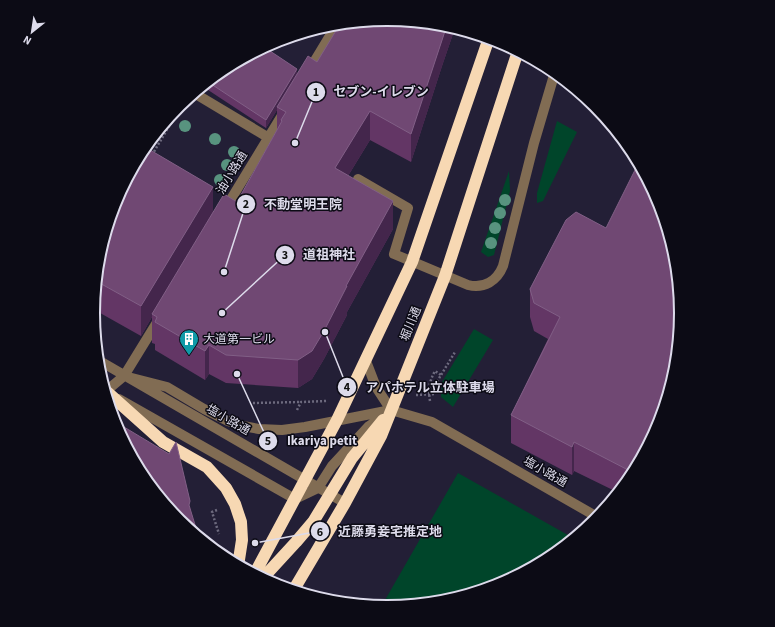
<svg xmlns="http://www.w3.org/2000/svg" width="775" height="627" font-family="'Source Sans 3','Noto Sans JP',sans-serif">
	<rect width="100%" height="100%" fill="#231f36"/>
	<path fill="#00452a" d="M 557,121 L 577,132 L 543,201 L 537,203 L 537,193 Z
		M 509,171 L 510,191 L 494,255 L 488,257 L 481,252 Z
		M 474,329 L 493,340 L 453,407 L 441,397 L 442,382 Z
		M 458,473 L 575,539 L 551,558 L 500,586 L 445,602 L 387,608 L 381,607 Z"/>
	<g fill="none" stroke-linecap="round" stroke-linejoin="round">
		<path stroke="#6d6a7e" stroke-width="2.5" stroke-dasharray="2 2" stroke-linecap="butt" d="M 152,155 L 171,123 L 167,121
			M 416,395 L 435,394 L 435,385 L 455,352
			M 430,401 C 428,389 429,382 435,371 L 441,375
			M 253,403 L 301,402
			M 297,410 L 301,402 L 327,401
			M 217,510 L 212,512 L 219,534"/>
		<path stroke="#816c53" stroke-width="10" d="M 308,72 L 337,24
			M 194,93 L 269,138
			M 358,179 L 408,208 L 394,254 L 468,285 C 484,289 497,281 503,266 L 534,143 L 555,72
			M 225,209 L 284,112
			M 98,360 L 345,503
			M 366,361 L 376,387 L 391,410
			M 124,376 L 167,387 L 204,409 L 228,421 L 243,426 L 259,429 L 282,430 L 305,427 L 391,410 L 432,422 L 599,518
			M 105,392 L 124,376 L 159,319
			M 119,399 L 295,499 L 318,488 L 332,466 L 369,426 L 382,417"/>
		<path stroke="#f7d8b3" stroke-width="12" d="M 106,391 L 163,442 L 207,467 L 226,488 L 235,504 L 241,522 L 242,540 L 238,566
			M 254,575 L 337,420 L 412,262 L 489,38
			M 262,579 L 296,542 L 313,522 L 352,458 L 383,420
			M 293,591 L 345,503 L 381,436 L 445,276 L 518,51"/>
	</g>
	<g fill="#58937f">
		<circle cx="185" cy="126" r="6"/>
		<circle cx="215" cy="139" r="6"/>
		<circle cx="234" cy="152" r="6"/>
		<circle cx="227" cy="165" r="6"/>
		<circle cx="220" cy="180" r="6"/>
		<circle cx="505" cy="200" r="6"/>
		<circle cx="500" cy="213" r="6"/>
		<circle cx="495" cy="228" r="6"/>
		<circle cx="491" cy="243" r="6"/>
	</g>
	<path fill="#633665" d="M 445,25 L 455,28 L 442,66 L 411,162 L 370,140 L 348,176 L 393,229 L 347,312 L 347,315 L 324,359 L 312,379 L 298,388 L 226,383 L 209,374 L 205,380 L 155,350 L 155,344 L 152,343 L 152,317 L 141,336 L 93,309 L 99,256 L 213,213 L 237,202 L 277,130 L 277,110 L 266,128 L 202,86 L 224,69 L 297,74 L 317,62 Z
		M 606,228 L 632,477 L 619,493 L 574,471 L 572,475 L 511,443 L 511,415 L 548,339 L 534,331 L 530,317 L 530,289 Z"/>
	<path fill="#44264c" d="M 447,25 L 455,28 L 442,66 L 411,162 L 411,134 Z
		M 297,69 L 297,77 L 277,107 L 277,110 L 266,128 L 266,120 Z
		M 370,111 L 370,140 L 335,197 L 335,168 Z
		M 213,187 L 213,216 L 152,314 L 152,317 L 141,336 L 141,306 Z
		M 393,201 L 393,229 L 347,312 L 347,315 L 324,359 L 312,379 L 298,388 L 298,360 L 346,286 Z
		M 209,345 L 209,374 L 205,380 L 205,351 Z
		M 670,391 L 659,426 L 632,477 L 630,480 L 630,471 Z
		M 574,442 L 574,471 L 572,475 L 572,447 Z"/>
	<path fill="#704873" stroke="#815f86" d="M 388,19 L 447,25 L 411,134 L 370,111 L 335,168 L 393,201 L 346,286 L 347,286 L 324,331 L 312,351 L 298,360 L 226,355 L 209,345 L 205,351 L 155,322 L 157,317 L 152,314 L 224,194 L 237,202 L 282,121 L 281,120 L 286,112 L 277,107 L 308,56 L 317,62 L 340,24 Z
		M 264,47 L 297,69 L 266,120 L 208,82 L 224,69 Z
		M 145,147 L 213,187 L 141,306 L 96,281 L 99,256 L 116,201 L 143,150 Z
		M 639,162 L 660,201 L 676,256 L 682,314 L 676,371 L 670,391 L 630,471 L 574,442 L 572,447 L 511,415 L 560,317 L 534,303 L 530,289 L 566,220 L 576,212 L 606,228 Z
		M 114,421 L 169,454 L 176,442 L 190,501 L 189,505 L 199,538 L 179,522 L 143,477 L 115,426 Z"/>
	<defs>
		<symbol id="building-pin" viewBox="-11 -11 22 30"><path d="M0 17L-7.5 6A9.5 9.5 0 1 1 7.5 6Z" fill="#0f9aa8" stroke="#0c0b15"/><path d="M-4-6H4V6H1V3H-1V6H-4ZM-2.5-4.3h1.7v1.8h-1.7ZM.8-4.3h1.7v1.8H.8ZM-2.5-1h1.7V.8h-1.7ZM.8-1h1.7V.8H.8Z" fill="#fff"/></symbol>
	</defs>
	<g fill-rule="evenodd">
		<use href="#building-pin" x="178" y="328" width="22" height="30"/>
	</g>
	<g text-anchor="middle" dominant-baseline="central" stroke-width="3" stroke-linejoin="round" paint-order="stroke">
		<g font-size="12" fill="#dddbeb" stroke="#0c0b15">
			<text transform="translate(232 173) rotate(-59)">油小路通</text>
			<text transform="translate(411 324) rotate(-68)">堀川通</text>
			<text transform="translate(228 420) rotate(30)">塩小路通</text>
			<text transform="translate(545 472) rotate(30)">塩小路通</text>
		</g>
		<g font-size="12" fill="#dddbeb" stroke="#0c0b15" text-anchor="start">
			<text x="203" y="339">大道第一ビル</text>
		</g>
	</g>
	<path d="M0 0H775V627H0ZM100 313a287 287 0 1 1 574 0a287 287 0 1 1-574 0Z" fill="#0c0b15" fill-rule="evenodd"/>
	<path fill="none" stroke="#dddbeb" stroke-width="2" d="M100 313a287 287 0 1 1 574 0a287 287 0 1 1-574 0Z"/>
	<path fill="none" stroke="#dddbeb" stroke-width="1.5" d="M295 143L316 92M224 272L246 204M222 313L285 255M325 332L347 387M237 374L268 441M255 543L320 531"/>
	<g fill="#dddbeb" stroke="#0c0b15" stroke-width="1.5">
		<circle cx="295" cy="143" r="4"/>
		<circle cx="224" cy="272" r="4"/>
		<circle cx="222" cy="313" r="4"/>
		<circle cx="325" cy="332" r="4"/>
		<circle cx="237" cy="374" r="4"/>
		<circle cx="255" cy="543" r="4"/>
		<circle cx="316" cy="92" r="10"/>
		<circle cx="246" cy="204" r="10"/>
		<circle cx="285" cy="255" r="10"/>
		<circle cx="347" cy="387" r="10"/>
		<circle cx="268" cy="441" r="10"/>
		<circle cx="320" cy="531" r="10"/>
	</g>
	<g font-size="12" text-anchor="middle" font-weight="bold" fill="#111">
		<text x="316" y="96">1</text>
		<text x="246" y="208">2</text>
		<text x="285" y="259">3</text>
		<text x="347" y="391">4</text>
		<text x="268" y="445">5</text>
		<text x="320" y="536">6</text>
	</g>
	<g font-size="13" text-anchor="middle" font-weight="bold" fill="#dddbeb" stroke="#0c0b15" stroke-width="3" stroke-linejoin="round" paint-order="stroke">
		<text x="381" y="96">セブン-イレブン</text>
		<text x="303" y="209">不動堂明王院</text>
		<text x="329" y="259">道祖神社</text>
		<text x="430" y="392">アパホテル立体駐車場</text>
		<text x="322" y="445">Ikariya petit</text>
		<text x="390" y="536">近藤勇妾宅推定地</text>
	</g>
	<g transform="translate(32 32) rotate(210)" stroke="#0c0b15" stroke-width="3" paint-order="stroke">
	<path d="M0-3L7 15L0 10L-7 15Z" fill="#dddbeb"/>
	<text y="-6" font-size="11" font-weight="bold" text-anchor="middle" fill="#dddbeb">N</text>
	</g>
</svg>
